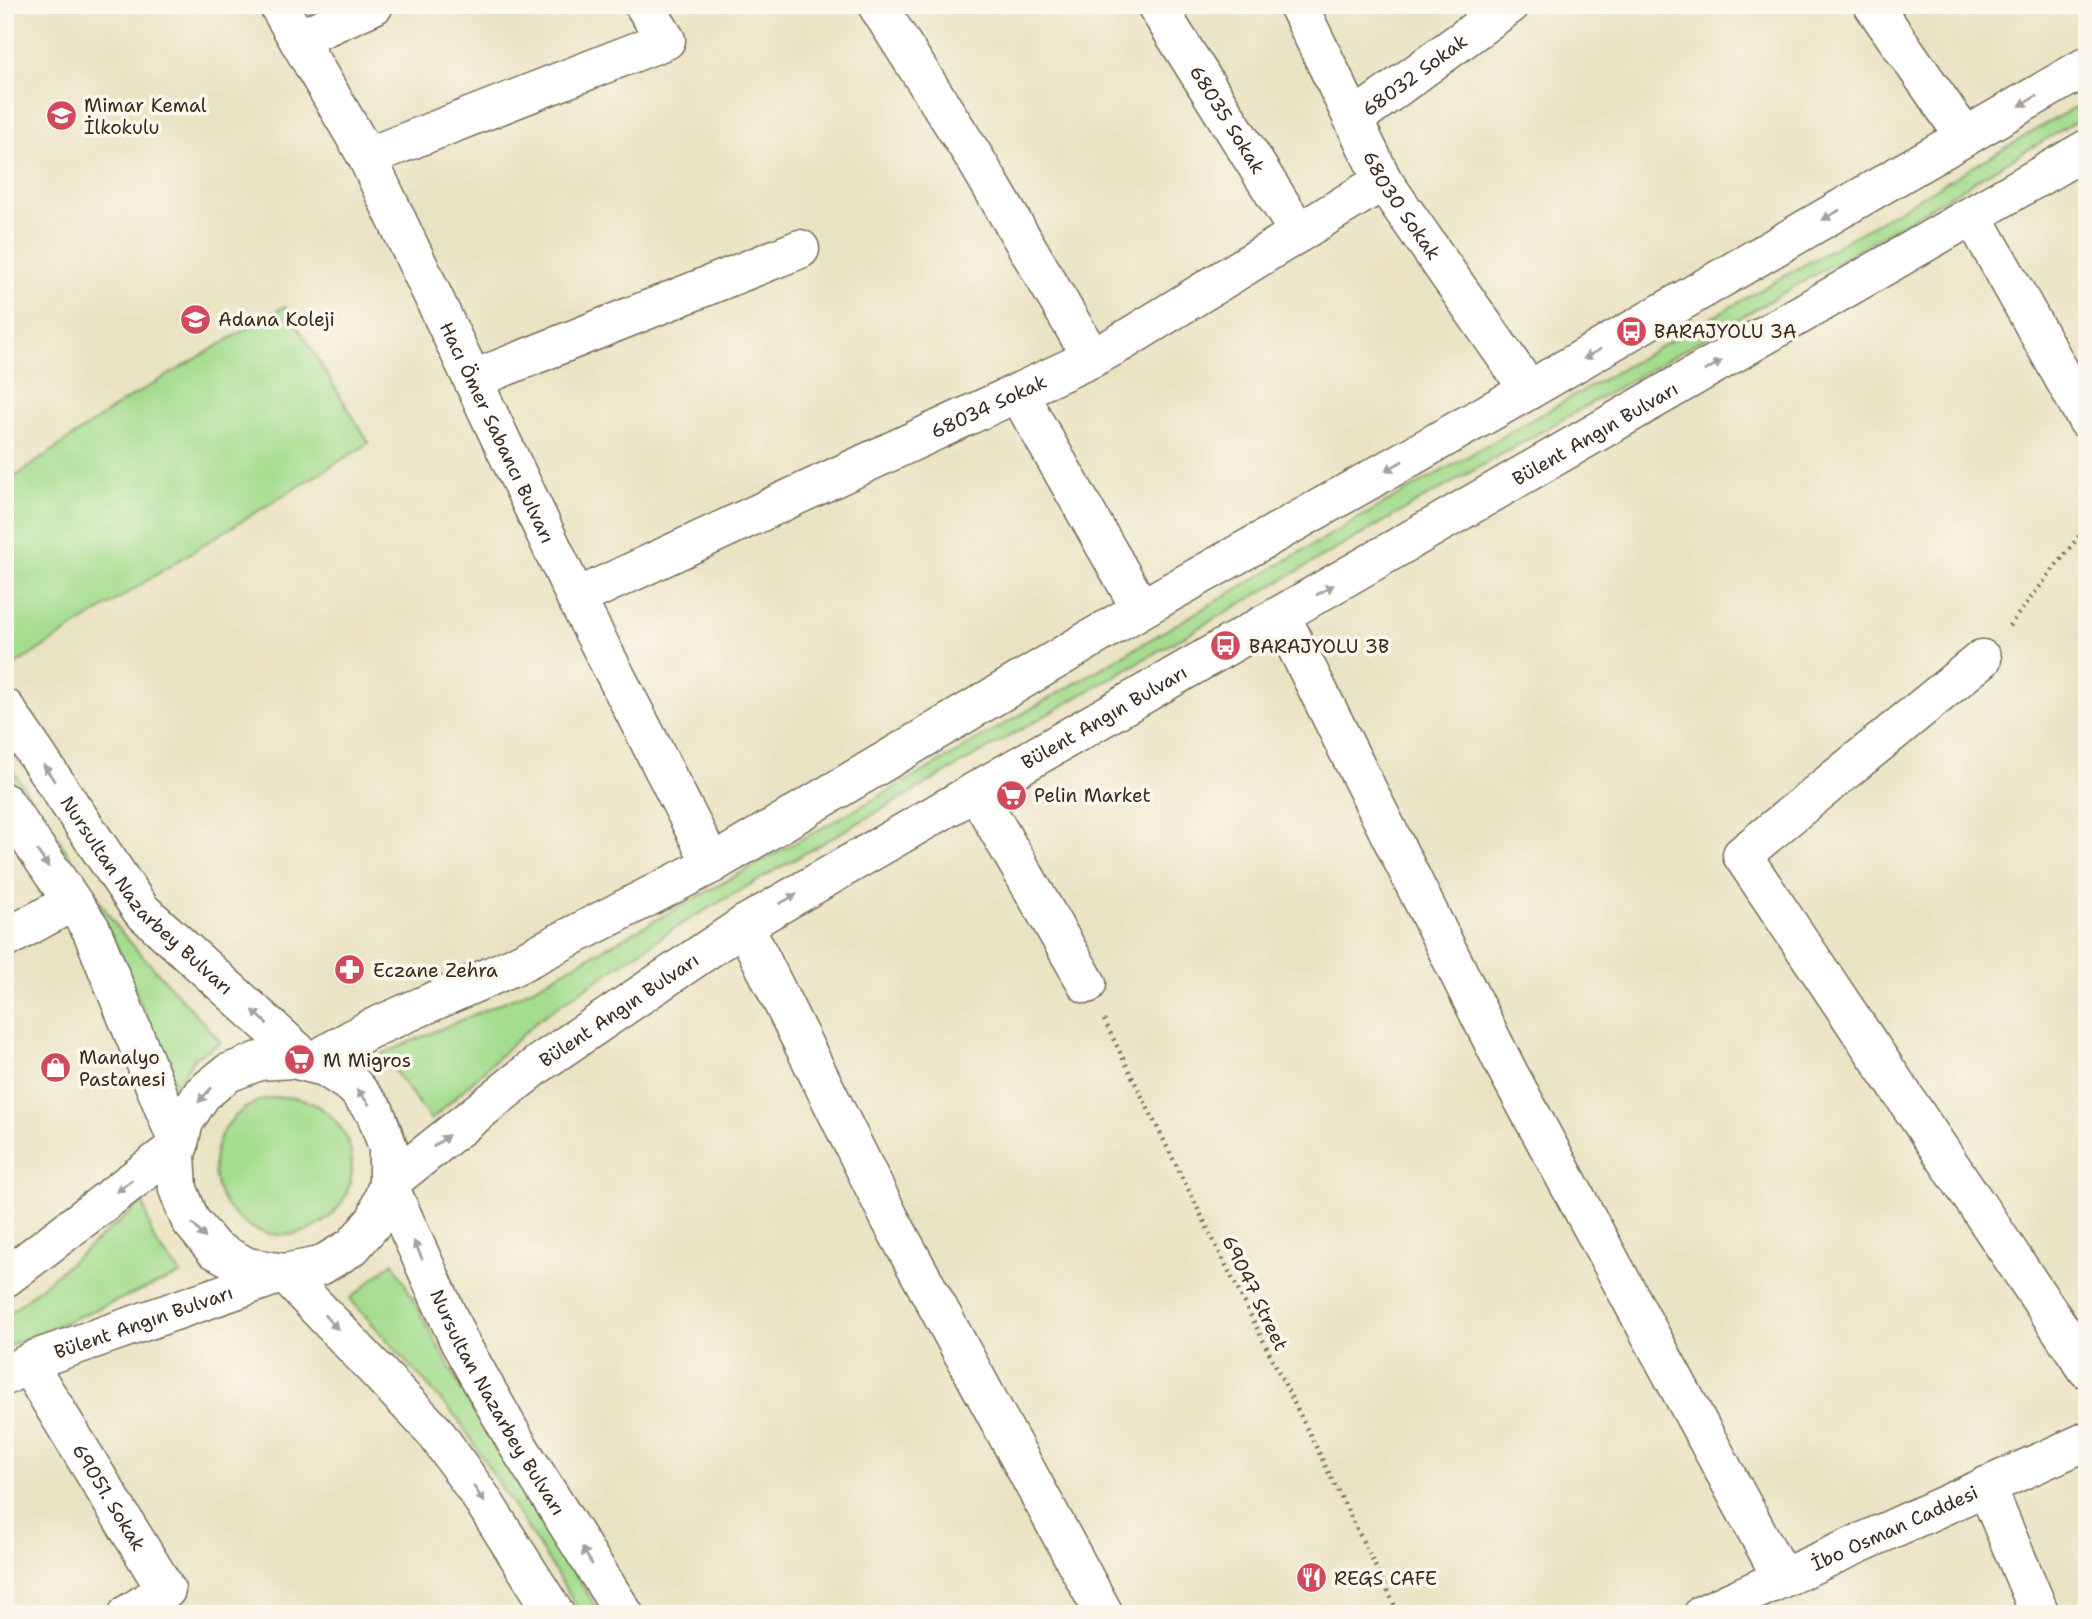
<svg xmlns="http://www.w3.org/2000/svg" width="2092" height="1619" font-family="'Shantell Sans',sans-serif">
	<rect width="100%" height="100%" fill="#fbf7ec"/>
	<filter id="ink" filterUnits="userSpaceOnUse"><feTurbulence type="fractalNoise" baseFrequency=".0143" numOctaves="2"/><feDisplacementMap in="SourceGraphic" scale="14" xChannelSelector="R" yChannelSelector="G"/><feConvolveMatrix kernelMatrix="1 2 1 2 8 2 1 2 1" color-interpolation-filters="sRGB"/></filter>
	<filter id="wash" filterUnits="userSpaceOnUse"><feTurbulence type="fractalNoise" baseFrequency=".00686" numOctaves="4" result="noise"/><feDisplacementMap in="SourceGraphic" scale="28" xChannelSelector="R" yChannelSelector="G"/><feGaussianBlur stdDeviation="1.57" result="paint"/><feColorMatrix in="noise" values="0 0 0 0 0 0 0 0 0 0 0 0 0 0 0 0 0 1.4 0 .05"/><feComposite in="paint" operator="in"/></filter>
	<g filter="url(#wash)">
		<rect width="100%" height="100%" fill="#eae3c3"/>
		<path fill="#a5dd8f" stroke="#708456" stroke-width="2" d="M 2087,100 L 2087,115 L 1825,269 L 678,926 L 539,1019 L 431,1120 L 382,1054 L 522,994 L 914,777 L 1361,517 L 1820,256 Z
			M 285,306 L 369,443 L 214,538 L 15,665 L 5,650 L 5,484 L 121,403 Z
			M 5,759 L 119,930 L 221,1042 L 194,1058 L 176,1087 L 112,935 L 5,770 Z
			M214 1166a69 69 0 1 1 138 0a69 69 0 1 1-138 0Z
			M 143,1202 L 154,1240 L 181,1274 L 5,1347 L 5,1317 Z
			M 393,1262 L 473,1411 L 600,1614 L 582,1614 L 458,1419 L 350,1299 Z"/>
	</g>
	<g filter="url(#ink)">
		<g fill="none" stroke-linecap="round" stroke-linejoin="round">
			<defs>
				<g id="minor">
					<path id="s1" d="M 278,5 L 367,157 L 576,598 L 712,864"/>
					<path d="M 877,5 L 976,160 L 1092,358"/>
					<path id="s2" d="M 1156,5 L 1299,233"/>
					<path id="s3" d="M 1298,5 L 1383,181 L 1529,390"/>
					<path d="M 1873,5 L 1965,137"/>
					<path d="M 298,39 L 374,5"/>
					<path id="s4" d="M 1354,119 L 1510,5"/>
					<path d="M 367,157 L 666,40 L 644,5"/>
					<path d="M 1973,216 L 2087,420"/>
					<path d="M 474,379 L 800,249"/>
					<path d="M 1018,393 L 1141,609"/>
					<path id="s5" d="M 576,598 L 1092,358 L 1120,343 L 1383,181"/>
					<path d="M 1281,616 L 1507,1070 L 1782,1578"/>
					<path d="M 1982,659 L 1742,855 L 2087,1369"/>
					<path d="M 976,791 L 1087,984"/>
					<path d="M 744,925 L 889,1217 L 1104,1614"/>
					<path d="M 5,939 L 72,902"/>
					<path id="s6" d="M 28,1364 L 166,1590 L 128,1614"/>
					<path d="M 1986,1486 L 2040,1614"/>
				</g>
				<g id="secondary">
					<path id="s7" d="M 5,708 L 141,910 L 310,1063"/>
					<path d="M 5,803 L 91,929 L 179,1145"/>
					<path d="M 310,1063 L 368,1030 L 514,966 L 712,864 L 1141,609 L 1529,390 L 2087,66"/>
					<path id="s8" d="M 284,1273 L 247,1267 L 214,1249 L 190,1220 L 178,1189 L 176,1155 L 184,1122 L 202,1094 L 228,1073 L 259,1061 L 293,1059 L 325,1067 L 354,1086 L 375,1112 L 388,1147 L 388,1184 L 459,1341 L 517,1444 L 624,1614"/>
					<path d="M 284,1273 L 435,1432 L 482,1499 L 555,1614"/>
					<path d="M 5,1278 L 179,1145"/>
					<path id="s9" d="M 5,1376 L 36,1359 L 284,1273 L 320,1266 L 352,1247 L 376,1219 L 388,1184 L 540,1063 L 744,925 L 2087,149"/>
					<path id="s10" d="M 1703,1614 L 2087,1441"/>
				</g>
			</defs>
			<use href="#minor" stroke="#786b58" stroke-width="41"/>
			<use href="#secondary" stroke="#786b58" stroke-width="41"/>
			<path stroke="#786b58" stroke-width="4.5" stroke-dasharray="2 5" stroke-linecap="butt" d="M 2009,626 L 2087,526
				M 1104,1020 L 1399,1614"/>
			<use href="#minor" stroke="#fff" stroke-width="38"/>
			<use href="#secondary" stroke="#fff" stroke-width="38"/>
		</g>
		<defs><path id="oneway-solid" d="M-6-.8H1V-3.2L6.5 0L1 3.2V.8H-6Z" transform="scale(1.75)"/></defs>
		<g fill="#a79f9a">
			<use href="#oneway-solid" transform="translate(2028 101) rotate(150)"/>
			<use href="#oneway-solid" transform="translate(1831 215) rotate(150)"/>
			<use href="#oneway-solid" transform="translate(1592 354) rotate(150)"/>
			<use href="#oneway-solid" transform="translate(1713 366) rotate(-30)"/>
			<use href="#oneway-solid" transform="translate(1394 466) rotate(150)"/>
			<use href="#oneway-solid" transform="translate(1325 590) rotate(-30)"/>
			<use href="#oneway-solid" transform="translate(49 773) rotate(-124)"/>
			<use href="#oneway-solid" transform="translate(43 859) rotate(56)"/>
			<use href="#oneway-solid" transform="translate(788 899) rotate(-30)"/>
			<use href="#oneway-solid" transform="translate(260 1017) rotate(-137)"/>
			<use href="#oneway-solid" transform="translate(205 1095) rotate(132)"/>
			<use href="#oneway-solid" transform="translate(363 1097) rotate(-129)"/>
			<use href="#oneway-solid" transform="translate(441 1141) rotate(-38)"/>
			<use href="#oneway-solid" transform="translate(124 1186) rotate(143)"/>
			<use href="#oneway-solid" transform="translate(199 1231) rotate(49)"/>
			<use href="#oneway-solid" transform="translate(418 1250) rotate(-115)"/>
			<use href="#oneway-solid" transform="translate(331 1322) rotate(46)"/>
			<use href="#oneway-solid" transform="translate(479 1494) rotate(56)"/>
			<use href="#oneway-solid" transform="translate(587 1556) rotate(-122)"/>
		</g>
	</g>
	<defs>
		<symbol id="school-disc" viewBox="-11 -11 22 22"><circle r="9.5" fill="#d1495b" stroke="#fbf7ec"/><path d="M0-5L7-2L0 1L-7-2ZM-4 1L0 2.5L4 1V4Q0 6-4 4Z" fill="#fff"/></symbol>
		<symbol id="bus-disc" viewBox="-11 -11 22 22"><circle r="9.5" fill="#d1495b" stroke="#fbf7ec"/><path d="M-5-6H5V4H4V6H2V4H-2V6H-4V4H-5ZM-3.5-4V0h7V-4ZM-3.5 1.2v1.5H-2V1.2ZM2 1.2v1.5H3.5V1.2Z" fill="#fff"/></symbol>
		<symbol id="supermarket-disc" viewBox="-11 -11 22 22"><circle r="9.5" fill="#d1495b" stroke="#fbf7ec"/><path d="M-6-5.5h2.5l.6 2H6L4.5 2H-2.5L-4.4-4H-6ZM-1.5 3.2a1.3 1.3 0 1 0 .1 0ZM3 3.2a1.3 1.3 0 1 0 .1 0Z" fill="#fff"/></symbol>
		<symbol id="pharmacy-disc" viewBox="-11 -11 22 22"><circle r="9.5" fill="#d1495b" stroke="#fbf7ec"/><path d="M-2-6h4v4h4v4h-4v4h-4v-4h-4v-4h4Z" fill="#fff"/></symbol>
		<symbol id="shop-disc" viewBox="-11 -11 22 22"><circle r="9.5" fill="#d1495b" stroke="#fbf7ec"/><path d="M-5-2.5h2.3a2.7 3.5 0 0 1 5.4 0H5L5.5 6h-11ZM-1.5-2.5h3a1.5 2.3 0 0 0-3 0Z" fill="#fff"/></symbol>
		<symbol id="restaurant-disc" viewBox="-11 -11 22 22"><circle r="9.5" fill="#d1495b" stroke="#fbf7ec"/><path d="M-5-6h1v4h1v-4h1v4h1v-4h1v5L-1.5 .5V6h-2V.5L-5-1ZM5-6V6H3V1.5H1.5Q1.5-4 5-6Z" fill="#fff"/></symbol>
	</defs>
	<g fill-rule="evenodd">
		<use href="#school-disc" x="44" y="98" width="35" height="35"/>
		<use href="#school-disc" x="178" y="302" width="35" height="35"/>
		<use href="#bus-disc" x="1614" y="314" width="35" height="35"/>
		<use href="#bus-disc" x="1208" y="628" width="35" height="35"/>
		<use href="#supermarket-disc" x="994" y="778" width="35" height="35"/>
		<use href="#pharmacy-disc" x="332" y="952" width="35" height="35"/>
		<use href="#supermarket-disc" x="282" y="1042" width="35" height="35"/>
		<use href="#shop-disc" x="38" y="1050" width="35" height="35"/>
		<use href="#restaurant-disc" x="1294" y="1560" width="35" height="35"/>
	</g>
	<g text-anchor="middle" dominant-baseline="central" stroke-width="7" stroke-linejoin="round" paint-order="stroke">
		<g font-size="19" fill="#3b2a1e" stroke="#fbf7ec">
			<text stroke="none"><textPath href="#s4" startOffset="75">68032 Sokak</textPath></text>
			<text stroke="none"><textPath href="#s2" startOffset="135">68035 Sokak</textPath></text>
			<text stroke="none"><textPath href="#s3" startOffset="226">68030 Sokak</textPath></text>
			<text stroke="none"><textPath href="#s5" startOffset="455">68034 Sokak</textPath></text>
			<text stroke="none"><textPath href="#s1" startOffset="481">Hacı Ömer Sabancı Bulvarı</textPath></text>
			<text stroke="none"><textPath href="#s9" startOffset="1869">Bülent Angın Bulvarı</textPath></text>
			<text stroke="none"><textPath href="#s9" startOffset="1302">Bülent Angın Bulvarı</textPath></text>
			<text stroke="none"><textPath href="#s7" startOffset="236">Nursultan Nazarbey Bulvarı</textPath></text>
			<text stroke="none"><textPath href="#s9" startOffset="735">Bülent Angın Bulvarı</textPath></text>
			<text transform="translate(1255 1293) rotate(64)">69047 Street</text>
			<text stroke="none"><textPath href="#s9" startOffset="149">Bülent Angın Bulvarı</textPath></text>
			<text stroke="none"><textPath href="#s8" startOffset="768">Nursultan Nazarbey Bulvarı</textPath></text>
			<text stroke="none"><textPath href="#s6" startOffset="156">69051. Sokak</textPath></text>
			<text stroke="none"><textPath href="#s10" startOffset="210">İbo Osman Caddesi</textPath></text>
		</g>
		<g font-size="19" fill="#3b2a1e" stroke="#fbf7ec" text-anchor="start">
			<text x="84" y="105">Mimar Kemal<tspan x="84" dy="22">İlkokulu</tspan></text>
			<text x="218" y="319">Adana Koleji</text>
			<text x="1654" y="331">BARAJYOLU 3A</text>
			<text x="1249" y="646">BARAJYOLU 3B</text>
			<text x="1034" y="795">Pelin Market</text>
			<text x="373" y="970">Eczane Zehra</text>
			<text x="79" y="1057">Manalyo<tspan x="79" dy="22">Pastanesi</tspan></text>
			<text x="323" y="1060">M Migros</text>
			<text x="1334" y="1578">REGS CAFE</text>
		</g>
	</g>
	<rect width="2092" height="1619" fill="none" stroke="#fbf7ec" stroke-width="28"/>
</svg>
